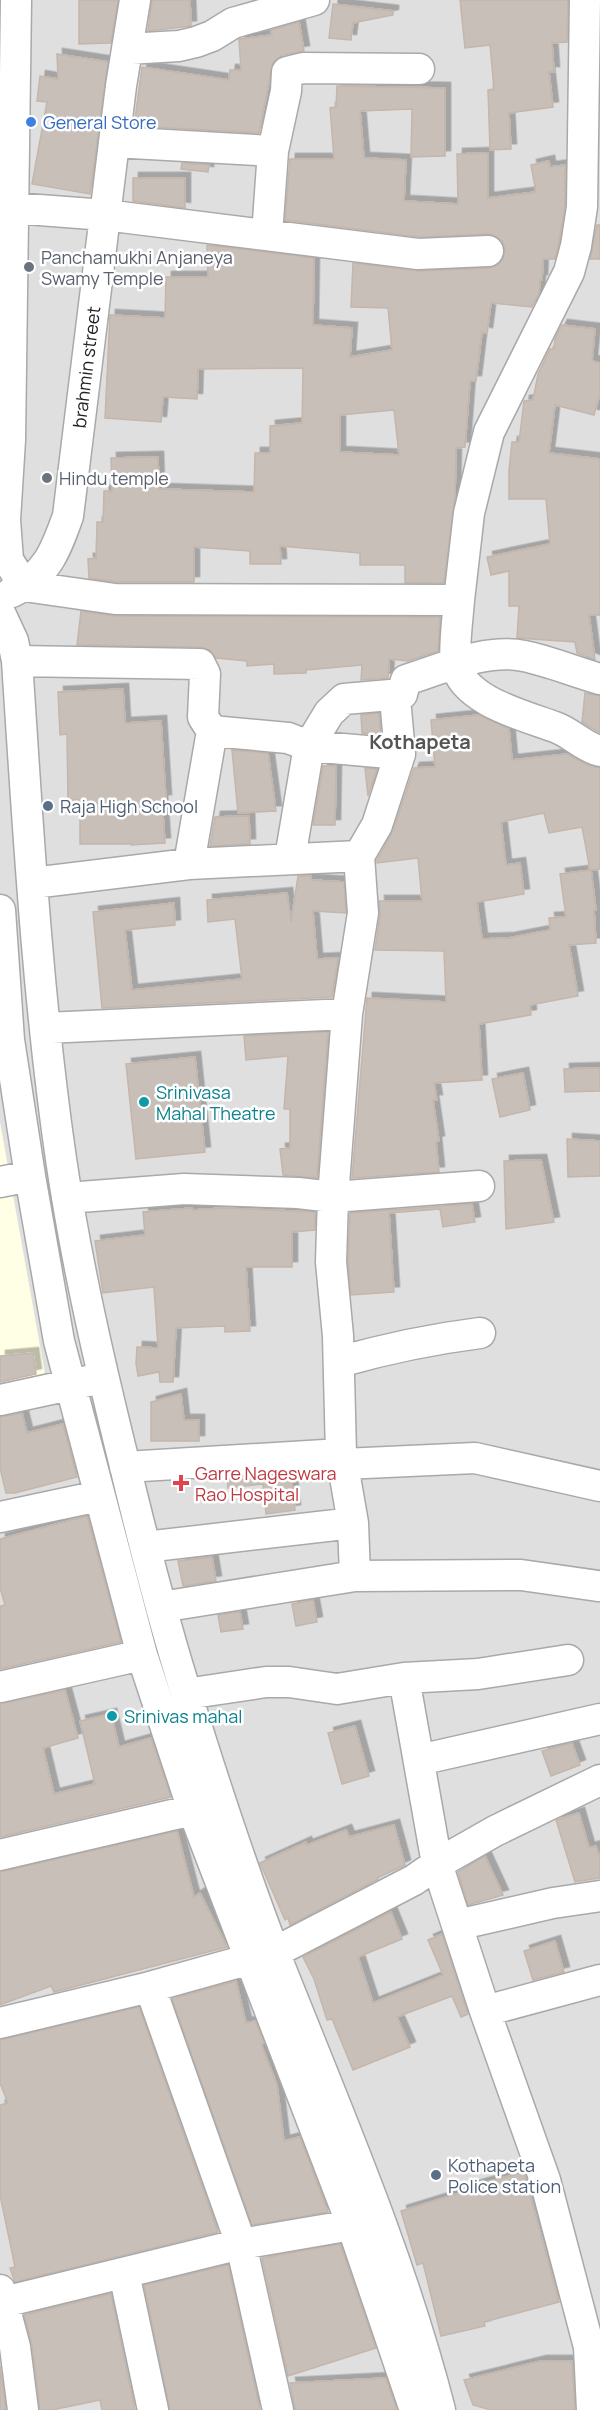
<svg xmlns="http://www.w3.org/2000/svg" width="600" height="2410" font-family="Manrope,sans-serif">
	<defs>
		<filter id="shadow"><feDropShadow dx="5.5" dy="-5.5" stdDeviation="0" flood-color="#0004"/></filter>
	</defs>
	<rect width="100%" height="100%" fill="#f2efe9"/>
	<path fill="#e0dfdf" d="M 0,0 L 600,0 L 600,2410 L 0,2410 Z"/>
	<path fill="#ffffe5" d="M 0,1122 L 50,1402 L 0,1413 Z"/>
	<path fill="#c7bfb8" stroke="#c4b6ab" stroke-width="1.5" fill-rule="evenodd" filter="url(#shadow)" d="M 79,0 L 118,0 L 111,43 L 79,44 Z
		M 152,0 L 190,0 L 191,26 L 148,31 Z
		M 460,0 L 568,0 L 567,42 L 552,43 L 554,72 L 549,72 L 553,107 L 509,113 L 511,149 L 490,150 L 488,90 L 494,89 L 490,45 L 465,48 Z
		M 333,4 L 393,11 L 393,15 L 353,23 L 351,40 L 329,38 Z
		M 299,22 L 304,51 L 283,55 L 273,62 L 259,133 L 134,126 L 142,67 L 229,80 L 230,70 L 241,70 L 239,39 L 272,35 L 271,30 Z
		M 57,54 L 108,62 L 90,194 L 32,184 L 47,102 L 37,101 L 40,76 L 58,79 Z
		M 337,86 L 445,88 L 445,156 L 411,157 L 412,109 L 360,111 L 364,158 L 406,160 L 404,201 L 458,204 L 457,154 L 488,153 L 488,198 L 536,192 L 531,165 L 549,161 L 550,167 L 565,165 L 565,206 L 559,242 L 555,259 L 543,259 L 542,280 L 540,280 L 539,293 L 532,307 L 491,303 L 487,333 L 482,332 L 476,381 L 470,381 L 465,447 L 456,448 L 455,497 L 444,583 L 405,583 L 405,565 L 360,565 L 360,553 L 280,546 L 281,564 L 250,564 L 250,551 L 194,547 L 194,582 L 116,582 L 89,578 L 88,559 L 96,558 L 97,522 L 103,522 L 104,491 L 112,491 L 111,458 L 158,457 L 159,489 L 254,492 L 255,453 L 270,453 L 270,426 L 302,423 L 303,368 L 198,369 L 197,399 L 163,397 L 161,422 L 105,418 L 110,315 L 165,318 L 166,277 L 208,277 L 207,245 L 314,258 L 313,325 L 352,328 L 350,357 L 392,350 L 388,308 L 351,307 L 353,263 L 419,271 L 489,268 L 498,265 L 503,258 L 505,250 L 502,241 L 495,236 L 488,234 L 419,237 L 285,220 L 290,159 L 334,159 L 330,108 L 336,107 ZM 394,410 L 399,455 L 340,452 L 340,415 Z
		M 182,163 L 209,165 L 208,172 L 181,169 Z
		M 133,178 L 185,178 L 185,208 L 133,201 Z
		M 597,225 L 600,225 L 600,259 L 590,259 Z
		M 562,325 L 595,329 L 592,361 L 600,363 L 600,394 L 594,415 L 555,405 L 549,453 L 600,459 L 600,615 L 589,615 L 595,660 L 577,653 L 575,642 L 517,638 L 519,606 L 509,606 L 509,571 L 491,575 L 487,557 L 550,544 L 546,499 L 509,499 L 509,470 L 512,442 L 519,442 L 524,401 L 533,400 L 538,374 L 550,349 L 554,349 L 555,339 Z
		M 81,611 L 115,616 L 440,617 L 438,651 L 408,661 L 389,659 L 388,678 L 361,680 L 362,665 L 306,670 L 306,673 L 274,674 L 274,664 L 247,666 L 247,661 L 216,658 L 210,650 L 200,647 L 77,645 Z
		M 123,689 L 125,723 L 161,721 L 166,800 L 162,800 L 165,843 L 131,845 L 131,844 L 80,844 L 80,800 L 68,800 L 67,734 L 60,735 L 58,692 Z
		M 585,693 L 600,696 L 600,733 L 582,722 Z
		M 379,713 L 381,735 L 362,733 L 361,715 Z
		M 479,715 L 509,729 L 512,760 L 567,754 L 587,765 L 600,768 L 600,869 L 590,870 L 582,827 L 549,833 L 544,813 L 501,822 L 506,865 L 520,863 L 524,894 L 477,902 L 482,939 L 509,938 L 550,930 L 549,918 L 566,917 L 560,874 L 591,870 L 596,910 L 594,910 L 596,943 L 569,945 L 578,996 L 530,1005 L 531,1015 L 479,1024 L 482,1080 L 434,1083 L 437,1100 L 433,1100 L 439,1141 L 436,1142 L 439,1172 L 352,1178 L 367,998 L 446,1002 L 444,951 L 375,950 L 380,915 L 379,901 L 422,901 L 418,858 L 377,863 L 377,860 L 393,831 L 414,768 L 435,767 L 431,720 Z
		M 232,750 L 268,753 L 276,811 L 238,813 Z
		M 323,766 L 336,766 L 335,825 L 313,825 Z
		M 365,768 L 377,769 L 368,796 Z
		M 249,816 L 250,844 L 210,846 L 215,817 Z
		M 298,876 L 311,876 L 311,880 L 344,882 L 346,913 L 313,911 L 317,959 L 338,958 L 332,997 L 102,1008 L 93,912 L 174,903 L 175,925 L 125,930 L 132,990 L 242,979 L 235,919 L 208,922 L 207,900 L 287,893 L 291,922 Z
		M 328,1032 L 317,1178 L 283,1175 L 280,1149 L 290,1148 L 290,1109 L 284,1109 L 288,1056 L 246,1060 L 244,1036 Z
		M 195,1057 L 205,1152 L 136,1159 L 126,1064 Z
		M 600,1068 L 600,1091 L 565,1092 L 564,1069 Z
		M 523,1073 L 530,1110 L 500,1117 L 492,1079 Z
		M 567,1139 L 600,1141 L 600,1176 L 568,1177 Z
		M 541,1160 L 554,1222 L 506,1229 L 504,1161 Z
		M 472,1204 L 475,1222 L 443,1227 L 440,1209 L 389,1213 L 394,1292 L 351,1295 L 348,1261 L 350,1213 Z
		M 192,1208 L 193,1210 L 224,1208 L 315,1212 L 315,1230 L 292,1232 L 292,1267 L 246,1267 L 250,1331 L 225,1332 L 225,1326 L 176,1328 L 173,1382 L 160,1382 L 159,1372 L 138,1376 L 136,1363 L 137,1347 L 158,1348 L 154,1287 L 103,1293 L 95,1241 L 145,1235 L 143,1212 Z
		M 33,1353 L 36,1374 L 0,1382 L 0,1356 Z
		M 181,1394 L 184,1420 L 199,1420 L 199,1441 L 151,1441 L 151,1402 Z
		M 22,1413 L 27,1433 L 63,1424 L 77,1477 L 15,1493 L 6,1493 L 0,1468 L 0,1417 Z
		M 291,1474 L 295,1510 L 266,1514 L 263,1484 L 228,1488 L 227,1478 Z
		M 87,1516 L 121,1642 L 0,1669 L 0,1606 L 5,1605 L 0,1588 L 0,1539 Z
		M 212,1557 L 216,1581 L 183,1586 L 178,1561 Z
		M 313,1600 L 317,1622 L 296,1626 L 292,1604 Z
		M 240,1612 L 243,1629 L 221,1632 L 218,1615 Z
		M 65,1690 L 78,1738 L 43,1748 L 54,1794 L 95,1784 L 80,1721 L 111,1714 L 119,1747 L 151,1738 L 171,1797 L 0,1837 L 0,1704 Z
		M 355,1726 L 369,1776 L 342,1784 L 328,1733 Z
		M 572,1743 L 580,1765 L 551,1776 L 542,1751 Z
		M 579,1813 L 589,1848 L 596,1846 L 600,1858 L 600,1878 L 575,1882 L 556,1820 Z
		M 394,1825 L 405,1865 L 377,1878 L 378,1879 L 290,1925 L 288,1918 L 285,1920 L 260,1863 L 306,1842 L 307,1845 L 346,1830 L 349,1837 Z
		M 177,1831 L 194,1897 L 200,1893 L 227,1947 L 54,1992 L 51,1986 L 0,2005 L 0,1872 Z
		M 485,1856 L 503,1895 L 468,1905 L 458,1872 Z
		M 391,1912 L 402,1939 L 358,1957 L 373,2003 L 443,1975 L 428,1940 L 442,1934 L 468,2014 L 461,2017 L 452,1996 L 397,2017 L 410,2047 L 353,2070 L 332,2019 L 327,2020 L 314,1979 L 303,1957 Z
		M 555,1941 L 564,1972 L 533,1980 L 524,1951 Z
		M 236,1981 L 246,2023 L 255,2021 L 264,2043 L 261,2044 L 277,2085 L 284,2141 L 300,2137 L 328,2212 L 252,2225 L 172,1999 Z
		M 139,2007 L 218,2232 L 15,2282 L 10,2268 L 15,2267 L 0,2195 L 0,2105 L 8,2103 L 0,2083 L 0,2040 Z
		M 524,2172 L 559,2302 L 484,2322 L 485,2326 L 441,2336 L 423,2263 L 417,2265 L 401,2211 L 463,2192 L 462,2189 Z
		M 340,2244 L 376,2348 L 288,2376 L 262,2258 Z
		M 228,2265 L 260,2410 L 170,2410 L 144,2285 Z
		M 111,2294 L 135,2410 L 102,2410 L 100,2400 L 52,2410 L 40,2410 L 32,2345 L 24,2315 Z
		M 541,2361 L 572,2361 L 575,2410 L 491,2410 L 473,2405 L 464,2380 Z
		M 0,2366 L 6,2410 L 0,2410 Z
		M 386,2378 L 397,2410 L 295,2410 L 290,2383 Z"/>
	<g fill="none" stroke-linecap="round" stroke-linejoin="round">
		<defs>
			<path id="minor" d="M 16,0 L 10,440 L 5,520 L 8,560 L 24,586 L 115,599 L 459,600 C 458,615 453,653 456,665 C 464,701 525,716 555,727 C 572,733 583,747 600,751
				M 127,49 L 179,46 L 196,42 L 212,36 L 233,23 L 314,0
				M 114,142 L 273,151 L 267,235
				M 273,151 L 286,91 L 287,72 L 303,68 L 419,69
				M 13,208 L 105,215 L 418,254 L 488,251
				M 12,592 C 47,575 56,550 68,516 L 121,86 L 135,0
				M 459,600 L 469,513 L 489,432 L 569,272 L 576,246 L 582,207 L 585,0
				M 0,613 L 13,641 L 17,661 C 28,827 37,994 61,1159 C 76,1261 99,1361 124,1462 C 143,1541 163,1621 188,1699 C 215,1786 243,1872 276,1957 C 335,2106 400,2254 440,2410
				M 17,661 L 200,664 L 205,674 L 203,717 L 212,731 L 288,738 L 309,746 L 400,754 L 377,825 L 359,856
				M 400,754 L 395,698 L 402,694 L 406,680 C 442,669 485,648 524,656 C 549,661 575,672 600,679
				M 290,858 L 309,746 L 329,713 L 344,699 L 402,694
				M 189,864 L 212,731
				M 33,883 L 189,864 L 359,856 L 363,913 L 347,1014 L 333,1197 L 331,1262 L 338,1336 L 341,1454 L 125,1467
				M 0,910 L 9,1040 L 30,1176 L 59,1341 L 142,1655 L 193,1810 L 352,2225 L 415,2410
				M 46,1028 L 347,1014
				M 0,1182 L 30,1176
				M 67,1198 L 184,1189 L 298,1193 L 333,1197 L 479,1186
				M 339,1362 C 385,1349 432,1339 480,1333
				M 0,1400 L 88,1381
				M 343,1464 L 475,1458 L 600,1486
				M 0,1517 L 99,1496
				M 145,1547 L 353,1523 L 341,1454
				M 355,1576 L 521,1575 L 598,1586
				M 161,1607 L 355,1576 L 353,1523
				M 404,1678 L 437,1864 L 485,2011 L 545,2180 L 589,2347 L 592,2410
				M 0,1687 L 142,1655
				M 186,1694 L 266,1682 L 289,1682 L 337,1689 L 404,1678 L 478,1674 L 568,1660
				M 419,1760 L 600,1719
				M 0,1855 L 193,1810
				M 457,1925 L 553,1903 L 600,1896
				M 150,1987 L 241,2244 L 278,2410
				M 485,2011 L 600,1980
				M 0,2023 L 150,1987 L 275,1952 L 414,1880 L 437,1864 L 495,1831 L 600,1780
				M 124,2273 L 153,2410
				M 0,2290 L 15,2347 L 23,2410
				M 0,2303 L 241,2244 L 352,2225"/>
		</defs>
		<use href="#minor" stroke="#a9a9a9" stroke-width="33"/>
		<use href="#minor" stroke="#fff" stroke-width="30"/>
	</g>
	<circle fill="#3f7fe0" stroke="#fff" stroke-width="2" cx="31" cy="122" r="6"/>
	<g fill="#6b7280" stroke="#fff" stroke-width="2">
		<circle cx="29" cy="267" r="6"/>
		<circle cx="47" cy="478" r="6"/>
	</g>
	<g fill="#5c6f8a" stroke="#fff" stroke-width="2">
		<circle cx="48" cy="806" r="6"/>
		<circle cx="436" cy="2175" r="6"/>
	</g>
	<g fill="#0f9aa8" stroke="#fff" stroke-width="2">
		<circle cx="144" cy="1102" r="6"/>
		<circle cx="112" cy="1716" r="6"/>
	</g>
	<path fill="#e0444e" stroke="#fff" stroke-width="2" d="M178 1474h6v6h6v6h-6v6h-6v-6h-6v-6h6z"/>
	<g text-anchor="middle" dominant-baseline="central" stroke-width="5" stroke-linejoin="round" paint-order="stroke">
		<g font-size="18" fill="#366cbe" stroke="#fff" text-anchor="start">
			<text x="43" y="122">General Store</text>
		</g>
		<g font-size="18" fill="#5b616d" stroke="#fff" text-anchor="start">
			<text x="41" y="257">Panchamukhi Anjaneya<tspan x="41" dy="21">Swamy Temple</tspan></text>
			<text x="59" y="478">Hindu temple</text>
		</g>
		<g font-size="18" fill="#222" stroke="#fff">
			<text transform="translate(86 367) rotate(-83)">brahmin street</text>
		</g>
		<g font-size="18" fill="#4e5e75" stroke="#fff" text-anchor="start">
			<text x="60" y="806">Raja High School</text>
			<text x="448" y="2165">Kothapeta<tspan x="448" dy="21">Police station</tspan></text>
		</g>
		<g font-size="18" fill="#0d838f" stroke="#fff" text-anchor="start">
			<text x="156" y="1092">Srinivasa<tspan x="156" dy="21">Mahal Theatre</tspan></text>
			<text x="124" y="1716">Srinivas mahal</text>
		</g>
		<g font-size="18" fill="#be3a42" stroke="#fff" text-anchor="start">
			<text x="195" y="1473">Garre Nageswara<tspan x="195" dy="21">Rao Hospital</tspan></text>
		</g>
		<g font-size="20" font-weight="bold" fill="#555" stroke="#fff">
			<text x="420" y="741">Kothapeta</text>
		</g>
	</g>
</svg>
